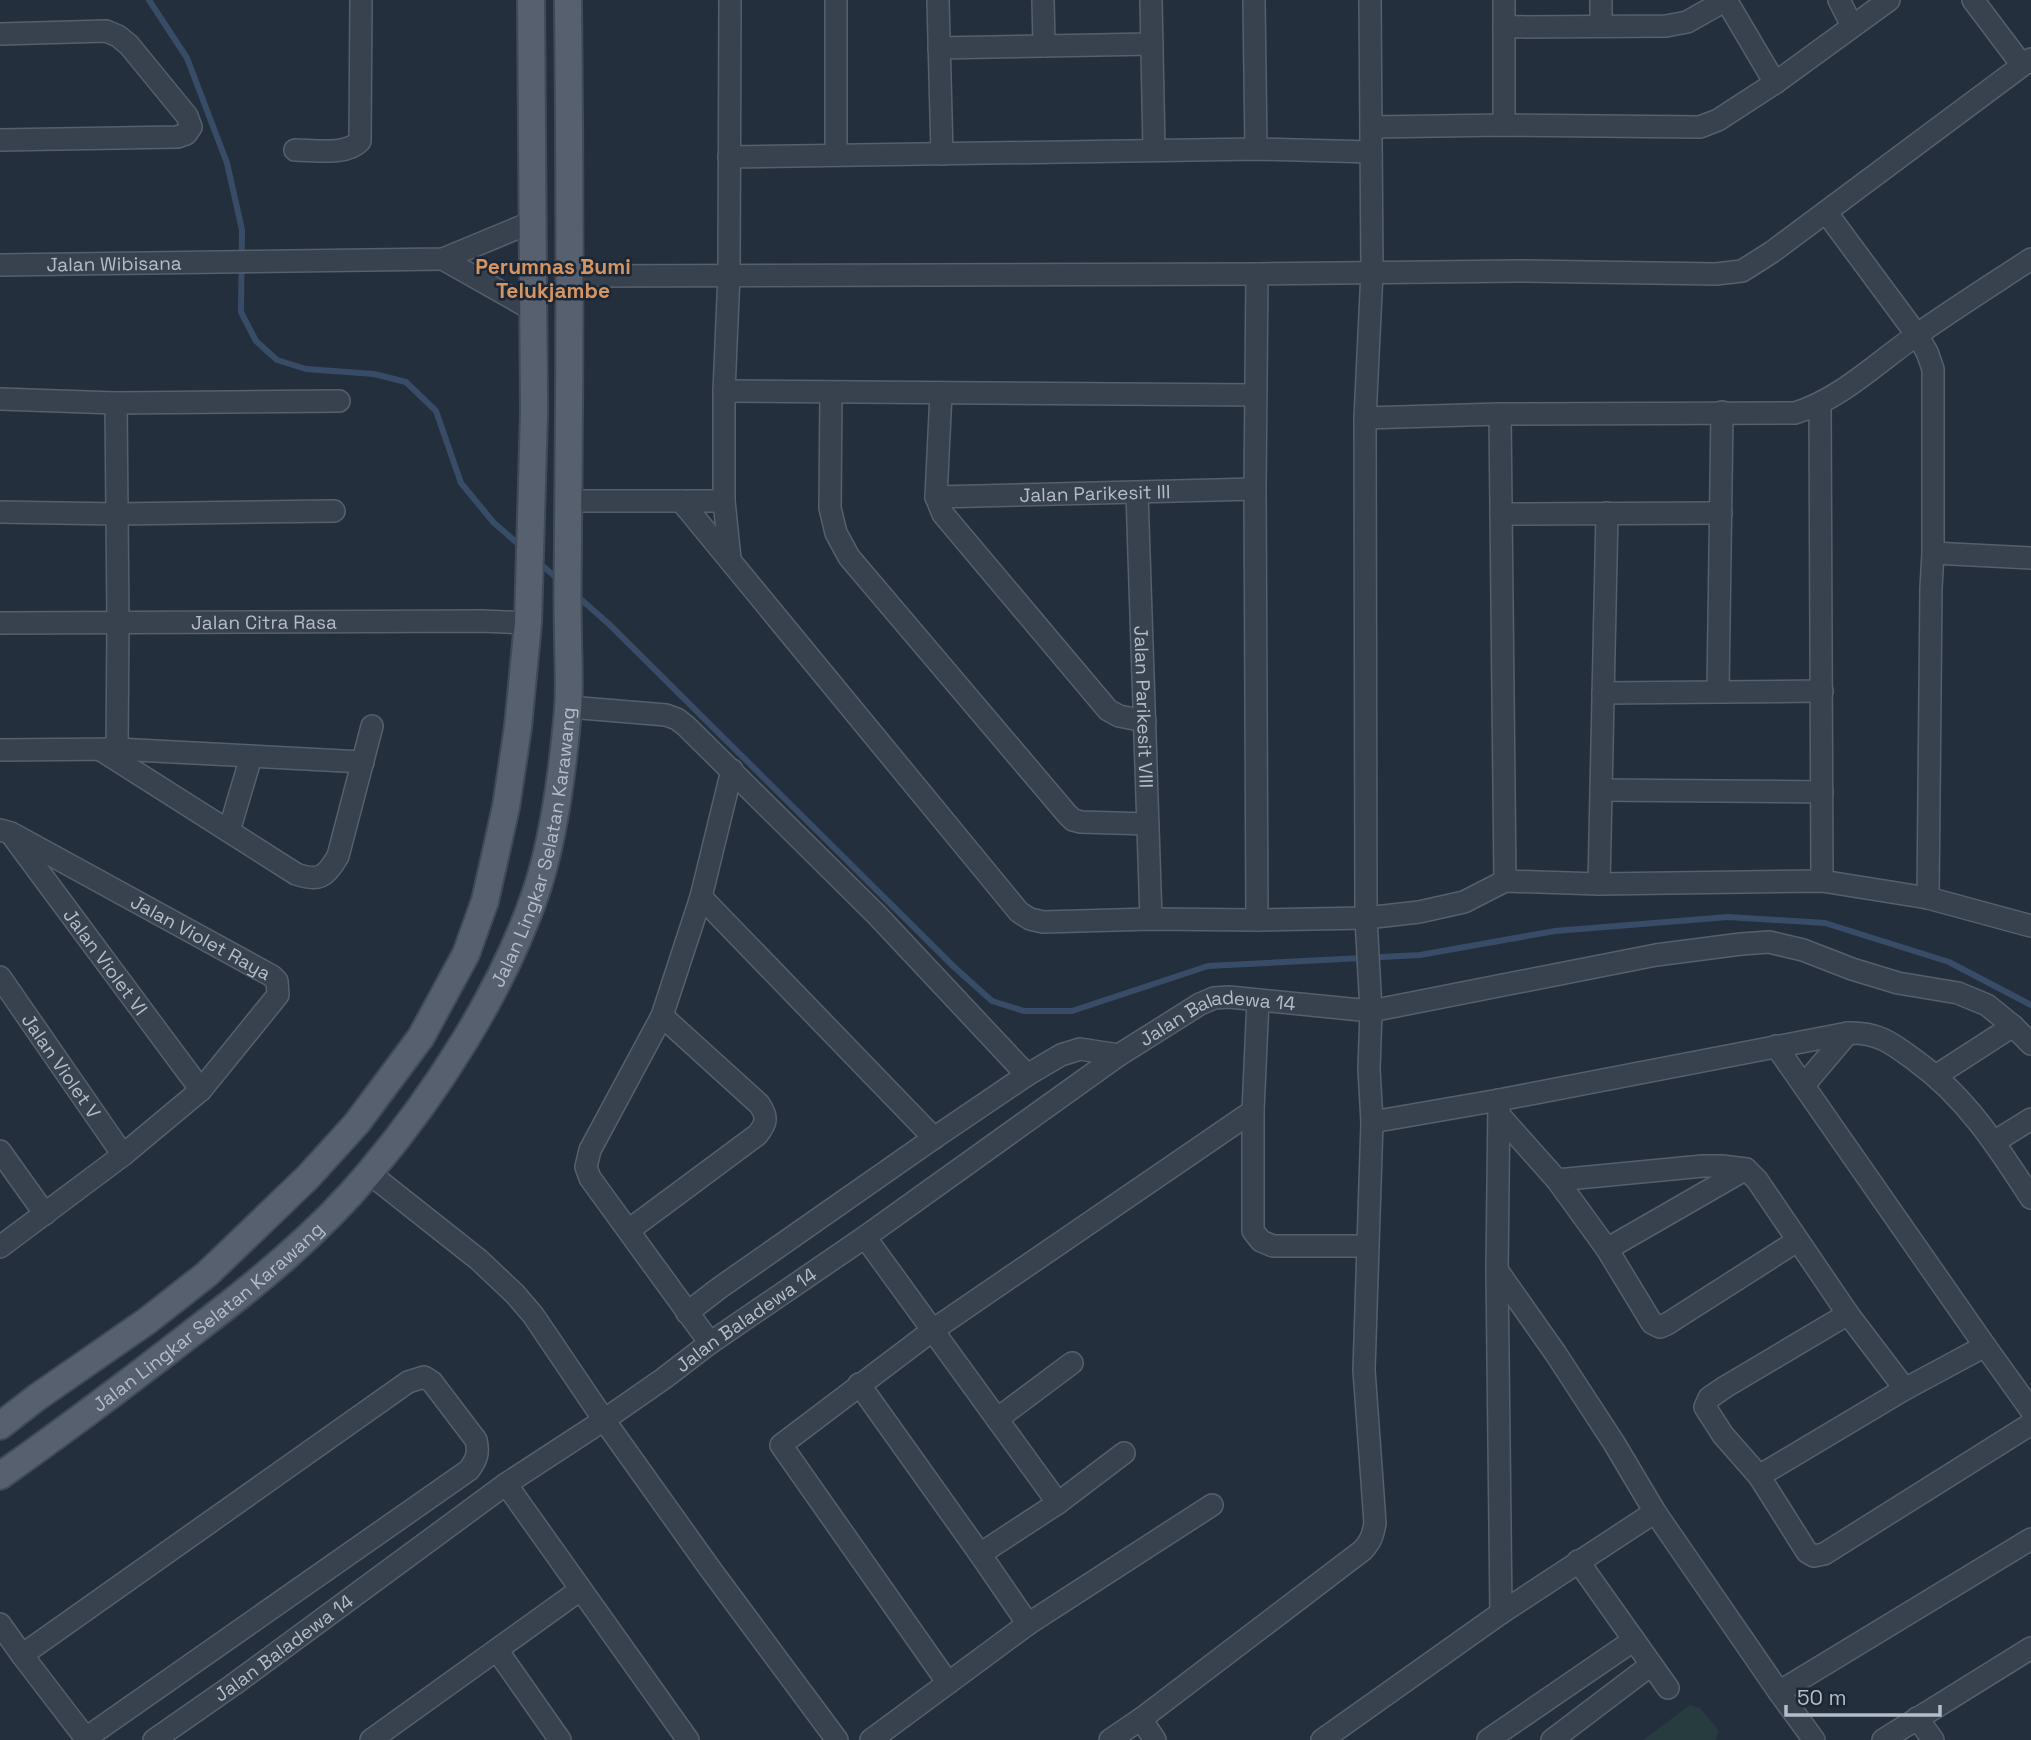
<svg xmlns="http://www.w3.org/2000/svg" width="2031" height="1740" font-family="'Space Grotesk',sans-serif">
	<rect width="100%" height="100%" fill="#242f3e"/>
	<path fill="#263c3f" d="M 1690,1705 L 1700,1708 L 1719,1731 L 1715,1740 L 1643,1740 Z"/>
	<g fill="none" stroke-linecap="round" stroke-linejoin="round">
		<path stroke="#394c67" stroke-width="6" d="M 149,0 L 187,58 L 227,163 L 242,230 L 241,312 L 256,341 L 277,360 L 306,369 L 374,374 L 406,382 L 436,411 L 461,483 L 494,523 L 523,548
			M 536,560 L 560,581
			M 576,595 L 610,625 L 953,966 L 992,1001 L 1024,1011 L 1072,1011 L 1208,966 L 1420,955 L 1555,931 L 1728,917 L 1825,923 L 1949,962 L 2031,1005"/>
		<defs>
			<g id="minor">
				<path d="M 836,0 L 836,155"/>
				<path d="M 938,0 L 942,154"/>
				<path d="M 1043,0 L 1044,46"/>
				<path d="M 1151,0 L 1154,150"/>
				<path d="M 1254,0 L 1256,149"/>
				<path d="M 1726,0 L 1775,83"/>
				<path d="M 1839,0 L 1852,26"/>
				<path d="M 1973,0 L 2022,65"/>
				<path d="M 1601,26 L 1601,0"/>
				<path d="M 1504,27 L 1666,26 L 1687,22 L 1726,0"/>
				<path d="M 0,34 L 106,31 L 118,36 L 129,45 L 187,116 L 191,127 L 186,134 L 177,137 L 0,140"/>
				<path d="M 939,48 L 1152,44"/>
				<path d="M 1504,125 L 1504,0"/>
				<path d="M 1371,127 L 1504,125 L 1700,127 L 1718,120 L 1775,83 L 1889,0"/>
				<path d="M 295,150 C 314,150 346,156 360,141 L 361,0"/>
				<path d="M 729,157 L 1256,149 L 1371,152"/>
				<path d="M 1826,212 L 1917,335 L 1927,352 L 1933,369 L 1933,553 L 1931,588 L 1928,898"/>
				<path d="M 443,259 L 533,310"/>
				<path id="s1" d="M 0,265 L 443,259 L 532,222"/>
				<path d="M 1257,274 L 1255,489 L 1257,920"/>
				<path d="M 571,276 L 1257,274 L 1521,271 L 1716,274 L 1742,271 L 1772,252 L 2031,59"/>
				<path d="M 724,391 L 1255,395"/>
				<path d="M 831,392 L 830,508 L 836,533 L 849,557 L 1067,814 L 1073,820 L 1081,822 L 1148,824"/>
				<path d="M 941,393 L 936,497 L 943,514 L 1108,710 L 1119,716 L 1145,721"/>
				<path d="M 0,399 L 116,403 L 339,401"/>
				<path d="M 116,403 L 118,622 L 117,749"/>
				<path d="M 1820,403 L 1822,881"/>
				<path d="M 1500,414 L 1505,881"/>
				<path d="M 1365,418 L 1500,414 L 1795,413 C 1841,399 1879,361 1918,334 C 1955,308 1993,284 2031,259"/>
				<path id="s2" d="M 1137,493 L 1151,919"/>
				<path id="s3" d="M 936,497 L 1255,489"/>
				<path d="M 569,501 L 724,501"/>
				<path d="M 681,501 L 1019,912 L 1030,919 L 1043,922 L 1151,919 L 1257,920 L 1366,918 L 1419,912 L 1464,902 L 1505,881 L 1599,884 L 1822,881 L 1928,898 L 2031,926"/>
				<path d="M 0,512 L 117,514 L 334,511"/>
				<path d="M 1501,514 L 1721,513"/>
				<path d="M 1933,553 L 2031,558"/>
				<path d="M 730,559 L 724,501 L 724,391 L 729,274 L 730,0"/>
				<path id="s4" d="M 0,623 L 482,621 L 528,623"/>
				<path d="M 1718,692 L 1722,412"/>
				<path d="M 1603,693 L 1822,691"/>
				<path d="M 569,707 L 666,715 L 677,719 L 686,726 L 877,915 L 1027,1075"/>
				<path d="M 0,750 L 117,749 L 363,762"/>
				<path d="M 101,750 L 296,874 C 319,882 326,877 338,856 L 372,726"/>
				<path d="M 1601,790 L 1822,792"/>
				<path id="s5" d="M 0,830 L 11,833 L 272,976 L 277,981 L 278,995 L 201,1090 L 123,1155 L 0,1247"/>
				<path d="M 229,831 L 251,757"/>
				<path id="s6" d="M 14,838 L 201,1090"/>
				<path d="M 1599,884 L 1607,513"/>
				<path d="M 701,897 L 934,1138"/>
				<path id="s7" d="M 0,977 L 123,1155"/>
				<path d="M 1258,1000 L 1253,1111 L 1253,1231 L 1261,1241 L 1273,1246 L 1367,1246"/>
				<path d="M 1776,1046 L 1985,1346 L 2031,1410"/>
				<path d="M 1937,1075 L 2013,1026"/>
				<path d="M 1804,1085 L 1848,1033 C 1879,1032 1893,1044 1916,1061 C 1966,1097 1998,1147 2031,1198"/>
				<path d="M 1499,1100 L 1497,1270 L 1501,1613"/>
				<path d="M 1500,1116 L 1557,1180 L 1607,1249 L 1652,1323 L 1660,1327 L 1667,1324 L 1797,1241"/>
				<path d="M 1372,1122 L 1499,1100 L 1848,1033"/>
				<path d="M 1994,1142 L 2031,1119"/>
				<path d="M 0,1151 L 45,1214"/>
				<path d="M 369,1173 L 479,1260 L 515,1294 L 533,1315 L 604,1420 L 711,1570 L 837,1740"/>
				<path d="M 1557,1180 L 1703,1166 L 1722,1166 L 1746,1169 L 1757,1180 L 1848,1314 L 1905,1389"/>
				<path d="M 629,1230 L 757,1135 C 767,1123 768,1117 759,1104 L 662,1016"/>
				<path d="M 865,1237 L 1058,1503"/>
				<path d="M 1607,1249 L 1746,1169"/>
				<path d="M 1497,1270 L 1556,1354 L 1614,1443 L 1655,1512 L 1779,1692 L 1814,1740"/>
				<path d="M 687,1313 L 718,1289 L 934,1138 L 1027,1075 L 1061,1055 L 1080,1049 L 1119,1055"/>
				<path d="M 710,1343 L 590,1178 L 586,1167 L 590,1150 L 662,1016 L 701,897 L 732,770"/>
				<path d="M 1985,1346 L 1905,1389 L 1759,1476 L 1807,1552 L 1814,1556 L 1824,1554 L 2031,1424"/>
				<path d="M 859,1384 L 980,1554 L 1028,1624"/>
				<path d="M 997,1419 L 1072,1363"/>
				<path d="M 1759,1476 L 1723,1435 L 1705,1407 L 1709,1398 L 1725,1387 L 1848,1314"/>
				<path d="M 506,1484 L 688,1740"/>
				<path d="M 980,1554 L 1058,1503 L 1124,1453"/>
				<path d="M 1578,1561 L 1668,1688"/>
				<path d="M 0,1624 L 22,1655 L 87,1740"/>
				<path d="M 497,1650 L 560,1740"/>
				<path d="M 22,1655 L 408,1382 L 424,1377 L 432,1382 L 476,1440 C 479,1453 477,1459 469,1470 L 86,1738"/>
				<path d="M 948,1683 L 781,1445 L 933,1330 L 1253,1111"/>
				<path d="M 1779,1692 L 2031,1539"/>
				<path d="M 1917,1718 L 1933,1740"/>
				<path d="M 1141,1719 L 1155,1740"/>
				<path id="s8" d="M 154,1740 L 233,1685 L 506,1484 L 604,1420 L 663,1379 L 710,1343 L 865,1237 L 1119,1055 L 1200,1004 L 1214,998 L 1229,997 L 1371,1011 L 1656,955 L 1741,944 L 1769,942 L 1803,950 L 1852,969 L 1898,983 L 1958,993 L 1987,1005 L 2013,1026 L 2031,1044"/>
				<path d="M 371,1740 L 580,1590"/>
				<path d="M 871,1740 L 1028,1624 L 1212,1505"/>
				<path d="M 1110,1740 L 1141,1719 L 1363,1550 C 1371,1541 1373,1535 1375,1523 L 1364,1370 L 1372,1122 L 1369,1069 L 1371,1011 L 1366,918 L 1365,418 L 1372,272 L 1370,0"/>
				<path d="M 1322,1740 L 1501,1613 L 1655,1512"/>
				<path d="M 1488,1740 L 1634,1640"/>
				<path d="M 1552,1740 L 1651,1665"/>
				<path d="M 1883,1740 L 2031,1648"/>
			</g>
			<g id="major">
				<path d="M 0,1426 L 36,1398 L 147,1321 L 207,1274 L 308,1177 L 357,1123 L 421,1037 L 466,954 L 485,901 L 506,807 L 518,727 L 528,623 L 534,412 L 531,0"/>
				<path id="s9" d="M 0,1476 C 65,1430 129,1382 192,1333 C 255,1285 318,1234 369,1173 C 436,1094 501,993 535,895 C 554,841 563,767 568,710 C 570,685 568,658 568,633 C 567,599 568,565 568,530 C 570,353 570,177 568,0"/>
			</g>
		</defs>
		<use href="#minor" stroke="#565f6c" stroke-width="24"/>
		<use href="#major" stroke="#414a57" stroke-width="30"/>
		<use href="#minor" stroke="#38414e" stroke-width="21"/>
		<use href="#major" stroke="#56606e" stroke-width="26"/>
	</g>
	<g text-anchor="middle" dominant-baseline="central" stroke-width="5" stroke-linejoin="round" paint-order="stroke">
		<g font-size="19" fill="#b4bcc9" stroke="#1d2633">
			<text stroke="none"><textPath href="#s1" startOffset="114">Jalan Wibisana</textPath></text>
			<text stroke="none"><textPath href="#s3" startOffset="159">Jalan Parikesit III</textPath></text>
			<text stroke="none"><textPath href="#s4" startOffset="264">Jalan Citra Rasa</textPath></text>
			<text stroke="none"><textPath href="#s2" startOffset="214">Jalan Parikesit VIII</textPath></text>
			<text stroke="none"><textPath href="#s9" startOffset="850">Jalan Lingkar Selatan Karawang</textPath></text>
			<text stroke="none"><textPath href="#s5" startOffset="228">Jalan Violet Raya</textPath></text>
			<text stroke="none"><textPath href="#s6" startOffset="154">Jalan Violet VI</textPath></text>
			<text stroke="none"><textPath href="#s8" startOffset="1293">Jalan Baladewa 14</textPath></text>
			<text stroke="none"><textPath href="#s7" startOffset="108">Jalan Violet V</textPath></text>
			<text stroke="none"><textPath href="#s9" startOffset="262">Jalan Lingkar Selatan Karawang</textPath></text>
			<text stroke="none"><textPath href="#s8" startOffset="726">Jalan Baladewa 14</textPath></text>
			<text stroke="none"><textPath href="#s8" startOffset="159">Jalan Baladewa 14</textPath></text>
		</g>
		<g font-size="21" font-weight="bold" fill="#d59563" stroke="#1d2633">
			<text x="553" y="266">Perumnas Bumi<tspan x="553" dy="24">Telukjambe</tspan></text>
		</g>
	</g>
	<path d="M1786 1705v10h154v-10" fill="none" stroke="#b4bcc9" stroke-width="3.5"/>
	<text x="1797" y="1705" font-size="21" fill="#b4bcc9" stroke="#1d2633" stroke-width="5" paint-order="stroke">50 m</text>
</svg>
